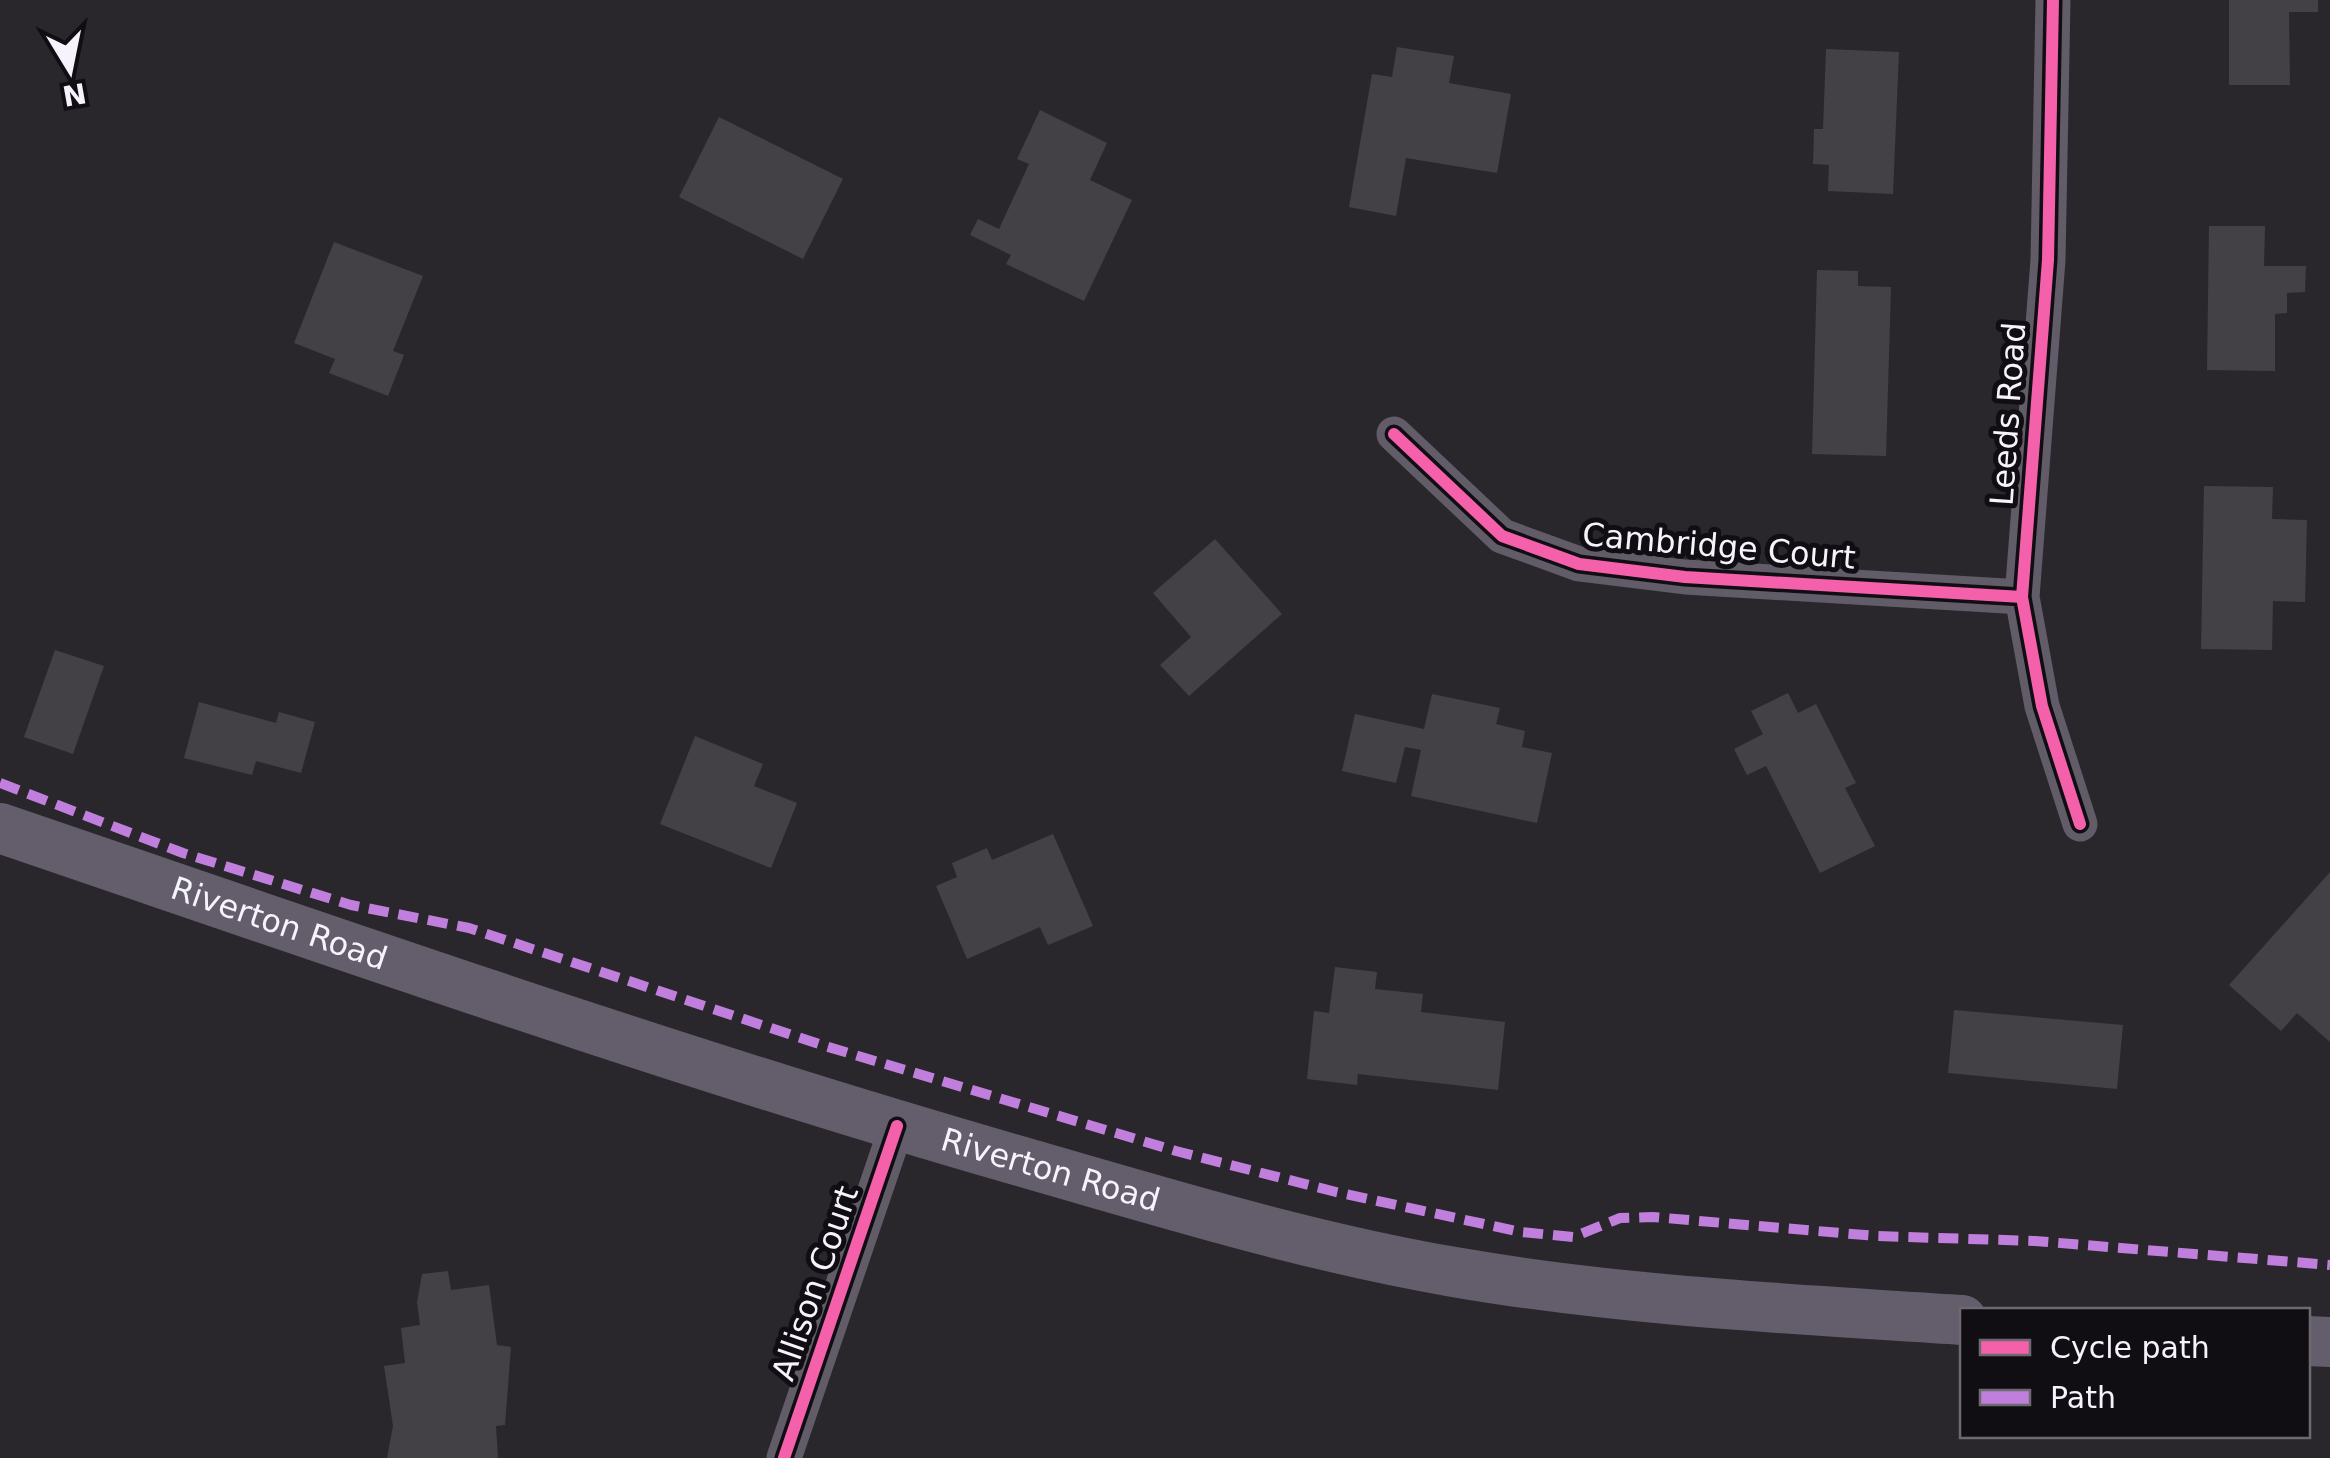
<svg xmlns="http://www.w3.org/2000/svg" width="2330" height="1458" font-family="'DejaVu Sans',sans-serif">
	<rect width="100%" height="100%" fill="#29272c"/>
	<path fill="#434146" d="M 2229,0 L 2318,0 L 2318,12 L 2289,12 L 2290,85 L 2229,85 Z
		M 1397,47 L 1454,56 L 1449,83 L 1511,94 L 1497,173 L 1406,158 L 1396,216 L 1349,207 L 1372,74 L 1392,77 Z
		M 1826,49 L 1899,52 L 1893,194 L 1828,191 L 1829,165 L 1813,164 L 1814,129 L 1823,129 Z
		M 1040,110 L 1107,143 L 1090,180 L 1132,200 L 1084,301 L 1006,264 L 1011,255 L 970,235 L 978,219 L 999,229 L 1029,164 L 1017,159 Z
		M 719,117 L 843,179 L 803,259 L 679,197 Z
		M 2209,226 L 2265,226 L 2264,266 L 2306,266 L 2305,292 L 2287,293 L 2287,313 L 2275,314 L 2275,371 L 2207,370 Z
		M 334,242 L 423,276 L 393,351 L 404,355 L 388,396 L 329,373 L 335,359 L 294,343 Z
		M 1817,270 L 1858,271 L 1858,286 L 1891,287 L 1886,456 L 1812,454 Z
		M 2204,486 L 2273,487 L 2272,519 L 2307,520 L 2305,602 L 2273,601 L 2272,650 L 2201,649 Z
		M 1215,539 L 1282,614 L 1189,696 L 1160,665 L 1191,637 L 1153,593 Z
		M 55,650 L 104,666 L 73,754 L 24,737 Z
		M 1788,693 L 1798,713 L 1816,704 L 1856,783 L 1845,788 L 1875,846 L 1820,873 L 1766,766 L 1747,775 L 1734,749 L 1763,734 L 1751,711 Z
		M 1432,694 L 1500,708 L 1496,724 L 1525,731 L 1522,747 L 1552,753 L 1537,823 L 1411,796 L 1421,750 L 1405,747 L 1396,783 L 1342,771 L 1355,714 L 1424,729 Z
		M 199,702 L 276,723 L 279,712 L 315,722 L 301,773 L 256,761 L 252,775 L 184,758 Z
		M 695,736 L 763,764 L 754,786 L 797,803 L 771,868 L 660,824 Z
		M 1053,834 L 1093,926 L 1048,945 L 1040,927 L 967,959 L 936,886 L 957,877 L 952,863 L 987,848 L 992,860 Z
		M 2330,872 L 2330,1042 L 2297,1013 L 2281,1031 L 2229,985 Z
		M 1335,967 L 1377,972 L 1375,989 L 1423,994 L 1421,1012 L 1505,1022 L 1498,1090 L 1358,1074 L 1357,1085 L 1307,1079 L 1314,1011 L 1329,1013 Z
		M 1954,1010 L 2123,1025 L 2117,1089 L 1948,1073 Z
		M 448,1271 L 451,1290 L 489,1285 L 497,1345 L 511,1347 L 505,1425 L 496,1426 L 498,1458 L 387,1458 L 393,1426 L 384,1366 L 405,1363 L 401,1328 L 420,1325 L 417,1302 L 422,1274 Z"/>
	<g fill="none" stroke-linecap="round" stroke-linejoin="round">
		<path stroke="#615c68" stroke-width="35" d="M 2053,0 L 2048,260 L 2022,597 L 2042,706 L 2080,824
			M 1394,434 L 1502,536 L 1579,564 L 1685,577 L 2022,597
			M 784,1458 L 897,1126"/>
		<g stroke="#645e6c" stroke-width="50">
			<path id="s1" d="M 0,828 C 335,942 669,1060 1009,1158 C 1156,1200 1303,1246 1454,1272 C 1622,1301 1793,1309 1962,1320"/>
			<path d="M 2308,1341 L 2330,1342"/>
		</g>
		<path stroke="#c07fdc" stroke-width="10" stroke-dasharray="20 10" stroke-linecap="butt" d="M 0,783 L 183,853 L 351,905 L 469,928 L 825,1046 L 1176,1151 L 1336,1192 L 1521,1232 L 1573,1237 L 1620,1218 L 1653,1217 L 1876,1236 L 2035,1241 L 2330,1265"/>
		<defs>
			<path id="cycleway" d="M 2053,0 L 2048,260 L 2022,597 L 2042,706 L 2080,824
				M 1394,434 L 1502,536 L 1579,564 L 1685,577 L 2022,597
				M 784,1458 L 897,1126"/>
		</defs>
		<use href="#cycleway" stroke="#100e13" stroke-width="19"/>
		<use href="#cycleway" stroke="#f560ab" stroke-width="12"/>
	</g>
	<g text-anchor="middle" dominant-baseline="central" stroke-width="10" stroke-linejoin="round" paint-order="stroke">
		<g font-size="32" fill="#f6f3fc" stroke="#100e13">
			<text transform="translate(2008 414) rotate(-86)">Leeds Road</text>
			<text transform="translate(1719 546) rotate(5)">Cambridge Court</text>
			<text stroke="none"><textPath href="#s1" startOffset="295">Riverton Road</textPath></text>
			<text stroke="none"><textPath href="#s1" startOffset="1105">Riverton Road</textPath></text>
			<text transform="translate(815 1283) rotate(-71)">Allison Court</text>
		</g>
	</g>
	<rect x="1960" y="1308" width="350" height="130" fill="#100e13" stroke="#6c6a70" stroke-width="2.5"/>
	<rect x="1980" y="1340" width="50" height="15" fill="#f560ab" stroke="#6c6a70" stroke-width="2.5"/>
	<text x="2050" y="1358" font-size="30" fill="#f6f3fc">Cycle path</text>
	<rect x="1980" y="1390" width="50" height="15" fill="#c07fdc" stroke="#6c6a70" stroke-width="2.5"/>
	<text x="2050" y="1408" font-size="30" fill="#f6f3fc">Path</text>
	<g transform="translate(70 70) rotate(170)" stroke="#100e13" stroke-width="8" paint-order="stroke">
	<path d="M0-8L18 38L0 25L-18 38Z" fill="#f6f3fc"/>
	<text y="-15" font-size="28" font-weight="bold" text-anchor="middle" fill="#f6f3fc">N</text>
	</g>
</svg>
